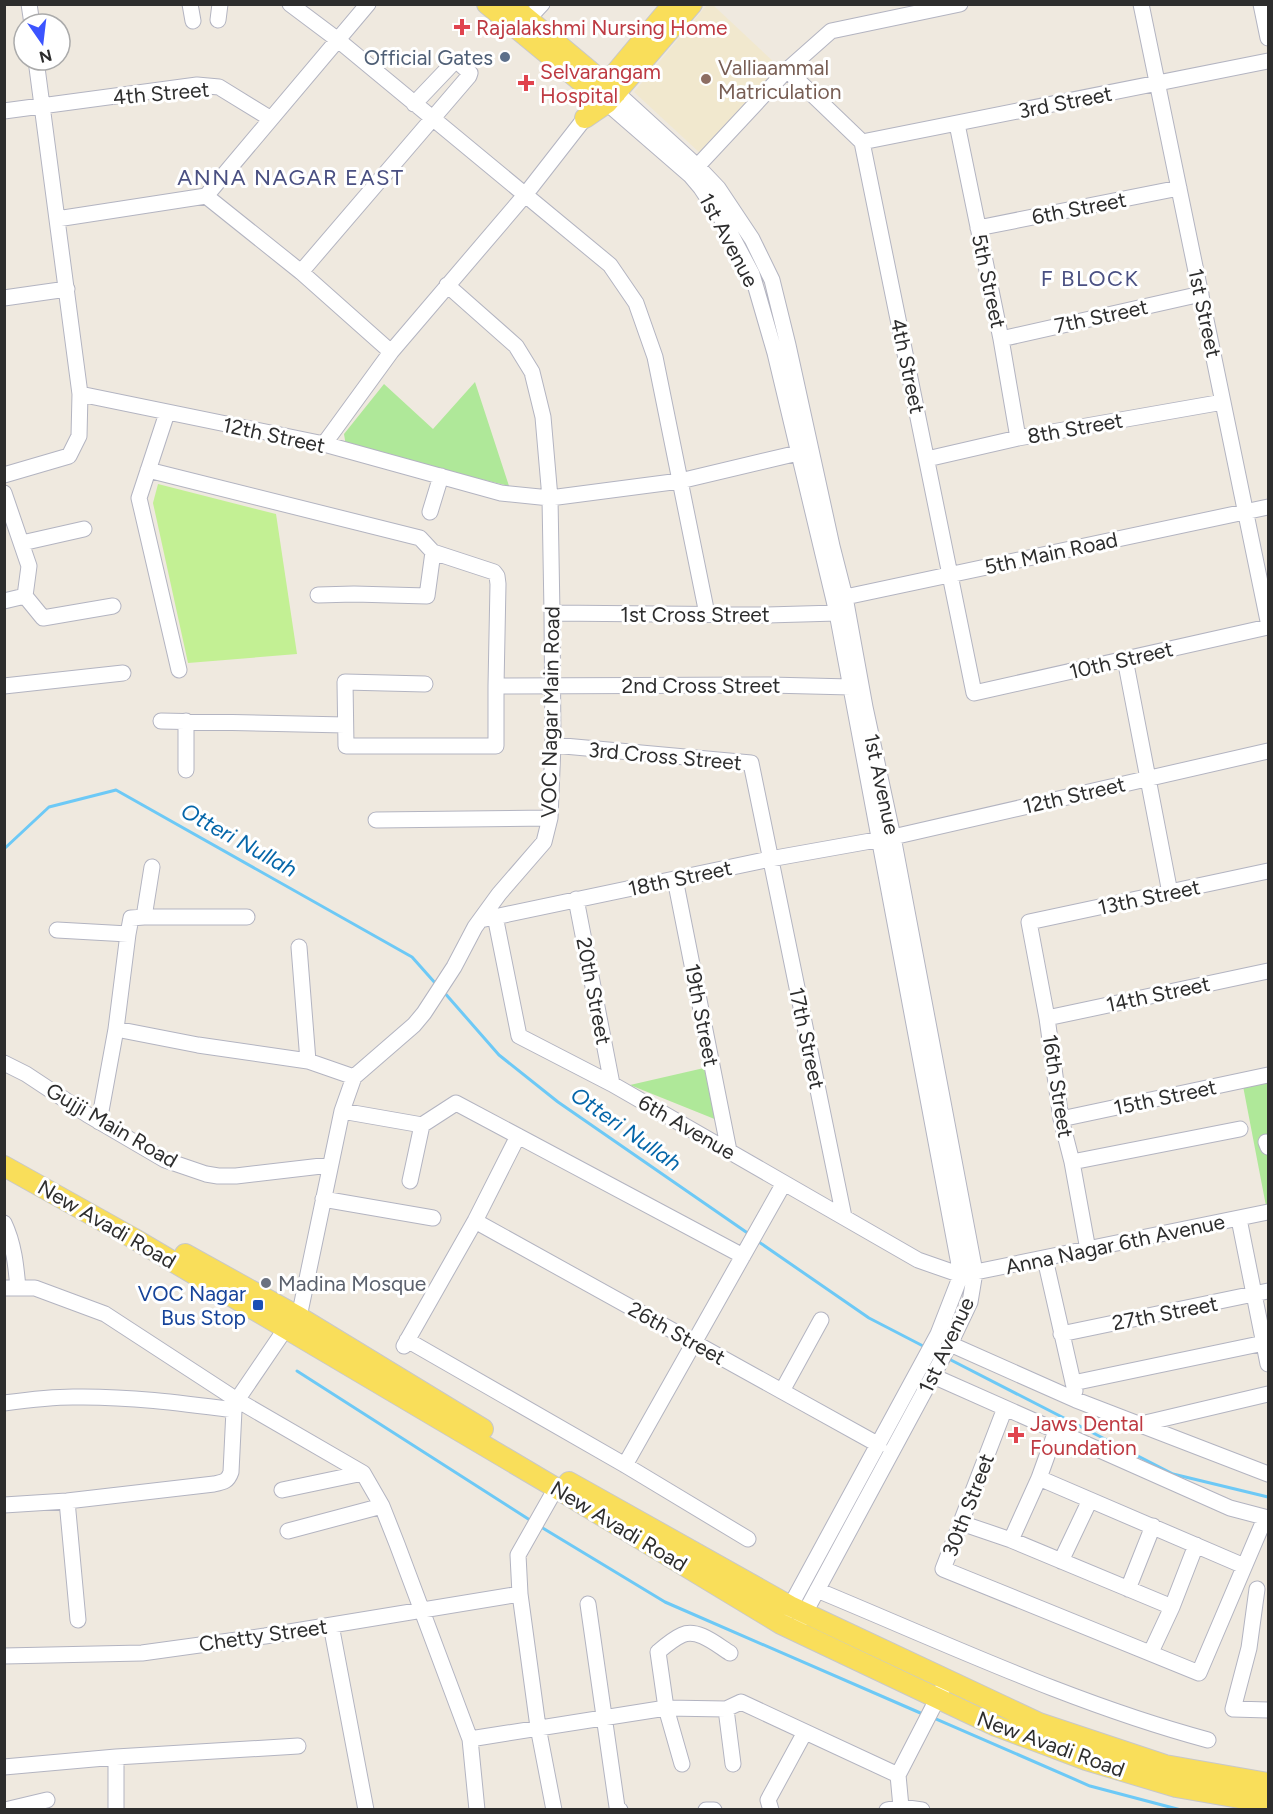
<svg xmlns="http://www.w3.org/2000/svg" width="1273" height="1814" font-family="Figtree,sans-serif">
	<rect width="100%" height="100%" fill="#efe9df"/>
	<path fill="#f1e8ce" d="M 707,5 L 713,5 L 778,66 L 701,154 L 634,92 Z"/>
	<path fill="#afe899" d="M 475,382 L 509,486 L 346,446 L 344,434 L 384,384 L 433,429 Z
		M 704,1068 L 717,1120 L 630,1085 Z
		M 1268,1080 L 1268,1205 L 1266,1206 L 1243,1086 Z"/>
	<path fill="#c3f094" d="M 158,484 L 276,514 L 297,654 L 188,663 L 153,503 Z"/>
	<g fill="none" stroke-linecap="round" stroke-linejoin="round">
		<path stroke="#6dc9f6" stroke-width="3" d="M 4,849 L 49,807 L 116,790 L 412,957 L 436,984
			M 443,991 L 499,1055 L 558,1102 L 749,1234
			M 756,1240 L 869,1318 L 925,1347
			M 947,1358 L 1173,1474 L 1268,1497
			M 297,1371 L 533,1522
			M 541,1527 L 665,1602 L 925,1715
			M 934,1718 L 1090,1786 L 1181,1810"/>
		<defs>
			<path id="minor" d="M 29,4 L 32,24
				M 190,4 L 193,21
				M 290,4 L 338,40 L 610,265 L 636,303 L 655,357 L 707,614
				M 1141,4 L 1268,621
				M 1261,4 L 1268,38
				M 528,19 L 542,4
				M 218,20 L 220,4
				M 36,60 L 80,394 L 324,444 L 501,493 L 550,498 L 680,481 L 798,453
				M 787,70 L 862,142 L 974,693 L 1268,627
				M 617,93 L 698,167 L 718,188 L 752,239 L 772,280 L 788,345 L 832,546 L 845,597 L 865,707 L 893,837 L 975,1272 L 970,1302 L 950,1344 L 801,1620
				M 607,103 L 690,175 L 701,188 L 727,227 L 752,274 L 775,353 L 837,613 L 961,1275 L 938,1334 L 786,1614
				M 4,111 L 197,85 L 219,87 L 271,119
				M 957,124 L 1001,339 L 1018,438
				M 862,142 L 1268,61
				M 692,172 L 787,70 L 831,31 L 960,4
				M 206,196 L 368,4
				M 57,219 L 206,196 L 301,272 L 391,352
				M 978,228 L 1179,188
				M 301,272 L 469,76 L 470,73 L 458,62 L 454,62 L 414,104
				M 4,298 L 67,289
				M 1001,339 L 1201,294
				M 167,413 L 139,498 L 179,670
				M 324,444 L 391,352 L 525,195 L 585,118
				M 927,459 L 1018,438 L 1223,402
				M 148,470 L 420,538 L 433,552 L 494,572 L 497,576 L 498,584 L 496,686 L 769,685 L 851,687
				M 4,475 L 69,456 L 79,436 L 80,394
				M 4,493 L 29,566 L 25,596 L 4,601
				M 430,512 L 441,476
				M 22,543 L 84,529
				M 318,595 L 354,594 L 427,596 L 433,552
				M 25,596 L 43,618 L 113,606
				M 836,599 L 1268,507
				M 552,613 L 767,615 L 837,613
				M 1125,659 L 1170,893
				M 425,684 L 345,682 L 346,746 L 496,746 L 496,686
				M 4,686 L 123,673
				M 161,721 L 345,725
				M 186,721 L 186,770
				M 553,745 L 751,763 L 844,1217
				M 376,820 L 550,818
				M 675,879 L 729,1151
				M 576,899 L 612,1084
				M 495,916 L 519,1036 L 612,1084 L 918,1260 L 961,1275 L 1268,1212
				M 144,917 L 247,917
				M 485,919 L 770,859 L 893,837 L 1268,751
				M 57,930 L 128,934
				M 299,947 L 308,1061
				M 1047,1018 L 1268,971
				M 116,1029 L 198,1045 L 308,1061 L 354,1077
				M 4,1063 L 26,1074 L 88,1115 L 165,1160 L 206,1174 L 218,1176 L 236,1176 L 330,1165
				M 342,1111 L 422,1125 L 456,1103 L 743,1256
				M 1061,1119 L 1268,1075
				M 99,1122 L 116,1029 L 128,934 L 131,918 L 144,917 L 152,867
				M 1266,1142 L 1268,1147
				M 1072,1162 L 1240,1129
				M 410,1181 L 422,1125
				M 323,1199 L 433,1218
				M 1239,1219 L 1268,1364
				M 475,1221 L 879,1445
				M 4,1223 C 14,1244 16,1266 18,1288
				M 1088,1250 L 1072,1162 L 1061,1119 L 1047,1018 L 1029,922 L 1268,871
				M 1045,1259 L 1075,1391
				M 4,1288 L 35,1288 L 105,1314 L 237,1400 L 363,1473 L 382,1506 L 397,1544 L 470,1739 L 477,1810
				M 1061,1334 L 1268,1291
				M 407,1340 L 625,1465 L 748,1539
				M 950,1344 L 1076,1400 L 1268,1474
				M 404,1346 L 475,1221 L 518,1136
				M 933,1376 L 1230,1508 L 1268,1518
				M 1073,1383 L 1264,1343
				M 782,1391 L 821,1320
				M 4,1403 C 27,1400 50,1397 73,1397 C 127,1396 181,1403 234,1410
				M 1005,1408 L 943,1569 L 1199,1673 L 1265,1518
				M 1141,1424 L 1268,1394
				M 625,1465 L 784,1183
				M 1039,1478 L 1244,1566
				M 282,1490 L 363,1473
				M 67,1501 L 78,1620
				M 4,1505 L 67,1501 L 214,1484 C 224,1482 228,1481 231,1472 L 234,1410 L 237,1400 L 286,1328 L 299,1317 L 342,1111 L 354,1077 L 414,1025 L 424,1013 L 454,967 L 475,927 L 499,894 L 544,842 L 550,818 L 553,745 L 552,613 L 550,498 L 543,417 L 532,372 L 516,346 L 447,285
				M 961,1523 L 1011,1540 L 1172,1607
				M 288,1531 L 382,1506
				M 1011,1540 L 1039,1478 L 1056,1431
				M 1061,1561 L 1090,1500
				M 1128,1589 L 1153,1526
				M 1257,1589 L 1249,1648 L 1233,1709 L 1268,1710
				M 817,1590 C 945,1643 1074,1704 1208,1740
				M 588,1604 L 617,1807 L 620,1810
				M 331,1625 L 366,1810
				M 1151,1652 L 1172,1607 L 1196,1545
				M 4,1656 L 142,1653 L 265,1636 L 520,1594
				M 726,1709 L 733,1764
				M 470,1739 L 666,1708 L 726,1709 L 741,1702 L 898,1775
				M 682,1764 L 666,1708 L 658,1652 C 665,1646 673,1639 682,1635 C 698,1628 717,1645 730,1653
				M 4,1767 L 116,1757 L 298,1746
				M 901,1807 L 898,1775 L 947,1680
				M 5,1810 L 47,1800
				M 116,1810 L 116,1757
				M 554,1810 L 538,1727 L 520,1594 L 518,1555 L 556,1488
				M 706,1810 L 714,1810
				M 771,1810 L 768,1800 L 805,1732
				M 887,1810 L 901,1807 L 922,1810"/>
			<path id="major" d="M 487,4 L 607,103
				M 510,4 L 616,93
				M 592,105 L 597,95 L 673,4
				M 585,118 L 607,103 L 692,4
				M 4,1166 L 133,1238 L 556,1488 L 781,1624 L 996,1726 L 1086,1760 L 1176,1787 L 1268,1803
				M 185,1254 L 299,1317 L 483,1429
				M 569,1482 L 790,1606 L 1039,1723 L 1165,1765 L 1268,1783"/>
		</defs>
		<use href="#minor" stroke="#b3b4c1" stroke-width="17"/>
		<use href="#major" stroke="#c8c8c8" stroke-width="22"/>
		<use href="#minor" stroke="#fff" stroke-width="15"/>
		<use href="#major" stroke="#f9de5a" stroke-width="20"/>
	</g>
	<g fill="#e0444e" stroke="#fff" stroke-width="2">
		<path d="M459 18h6v6h6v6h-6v6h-6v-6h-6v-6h6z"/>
		<path d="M523 74h6v6h6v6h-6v6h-6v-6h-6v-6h6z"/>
		<path d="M1013 1426h6v6h6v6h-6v6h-6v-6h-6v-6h6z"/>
	</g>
	<circle fill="#5c6f8a" stroke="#fff" stroke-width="2" cx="505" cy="57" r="6"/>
	<circle fill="#8d6e63" stroke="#fff" stroke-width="2" cx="706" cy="79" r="6"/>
	<circle fill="#6b7280" stroke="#fff" stroke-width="2" cx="266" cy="1283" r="6"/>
	<rect fill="#1a4fb4" stroke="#fff" stroke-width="2" x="252" y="1299" width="12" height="12" rx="3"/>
	<g text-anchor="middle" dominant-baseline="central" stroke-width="6" stroke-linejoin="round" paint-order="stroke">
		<g font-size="21" fill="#be3a42" stroke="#fff" text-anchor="start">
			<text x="476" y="27">Rajalakshmi Nursing Home</text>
			<text x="540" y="71">Selvarangam<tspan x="540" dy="24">Hospital</tspan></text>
			<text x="1030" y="1423">Jaws Dental<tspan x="1030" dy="24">Foundation</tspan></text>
		</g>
		<g font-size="21" fill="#4e5e75" stroke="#fff" text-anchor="end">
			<text x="493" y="57">Official Gates</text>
		</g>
		<g font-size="21" fill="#785e54" stroke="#fff" text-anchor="start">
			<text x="718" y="67">Valliaammal<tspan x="718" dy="24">Matriculation</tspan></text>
		</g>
		<g font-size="21" fill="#2d2d2d" stroke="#fff">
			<text transform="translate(161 93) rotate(-5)">4th Street</text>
			<text transform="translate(1065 102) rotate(-11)">3rd Street</text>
			<text transform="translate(1079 208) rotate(-11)">6th Street</text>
			<text transform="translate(729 240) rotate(62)">1st Avenue</text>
			<text transform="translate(989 281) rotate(78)">5th Street</text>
			<text transform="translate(1205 313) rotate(78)">1st Street</text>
			<text transform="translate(1101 316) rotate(-12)">7th Street</text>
			<text transform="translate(908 366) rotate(78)">4th Street</text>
			<text transform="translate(1075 428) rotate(-10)">8th Street</text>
			<text transform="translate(274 435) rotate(12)">12th Street</text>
			<text transform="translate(1051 553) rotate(-12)">5th Main Road</text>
			<text x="695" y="614">1st Cross Street</text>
			<text transform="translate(1121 660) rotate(-13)">10th Street</text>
			<text x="701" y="685">2nd Cross Street</text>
			<text transform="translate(550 712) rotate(-89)">VOC Nagar Main Road</text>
			<text transform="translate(665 756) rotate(5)">3rd Cross Street</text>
			<text transform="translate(882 784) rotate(78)">1st Avenue</text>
			<text transform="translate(1074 795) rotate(-13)">12th Street</text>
			<text transform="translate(680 878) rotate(-12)">18th Street</text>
			<text transform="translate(1149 897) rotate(-12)">13th Street</text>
			<text transform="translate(594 991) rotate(79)">20th Street</text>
			<text transform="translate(1158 994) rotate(-12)">14th Street</text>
			<text transform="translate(702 1015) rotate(79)">19th Street</text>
			<text transform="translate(807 1038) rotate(78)">17th Street</text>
			<text transform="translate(1058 1086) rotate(81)">16th Street</text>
			<text transform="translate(1165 1097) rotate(-12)">15th Street</text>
			<text transform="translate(112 1125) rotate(30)">Gujji Main Road</text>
			<text transform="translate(687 1127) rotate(30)">6th Avenue</text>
			<text transform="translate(107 1224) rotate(30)">New Avadi Road</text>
			<text transform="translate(1115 1244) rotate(-12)">Anna Nagar 6th Avenue</text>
			<text transform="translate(1165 1313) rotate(-11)">27th Street</text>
			<text transform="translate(677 1333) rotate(29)">26th Street</text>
			<text transform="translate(946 1345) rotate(-65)">1st Avenue</text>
			<text transform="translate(968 1505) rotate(-69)">30th Street</text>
			<text transform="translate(619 1526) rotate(31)">New Avadi Road</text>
			<text transform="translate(263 1635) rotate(-8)">Chetty Street</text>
			<text transform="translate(1051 1744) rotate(20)">New Avadi Road</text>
		</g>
		<g font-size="21" fill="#5b616d" stroke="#fff" text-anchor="start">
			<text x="278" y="1283">Madina Mosque</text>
		</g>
		<g font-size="21" fill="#164399" stroke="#fff" text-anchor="end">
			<text x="246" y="1293">VOC Nagar<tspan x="246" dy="24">Bus Stop</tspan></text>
		</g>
		<g font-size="22" letter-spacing="1.5" fill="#4a5082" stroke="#fff">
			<text x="291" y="177">ANNA NAGAR EAST</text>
			<text x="1090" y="278">F BLOCK</text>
		</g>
		<g font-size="22" font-style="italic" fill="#0566a9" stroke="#fff">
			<text transform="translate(239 840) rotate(29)">Otteri Nullah</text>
			<text transform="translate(626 1129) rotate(35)">Otteri Nullah</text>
		</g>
	</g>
	<rect width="1273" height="1814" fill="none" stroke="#2d2d2d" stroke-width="12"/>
	<g transform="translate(42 42) rotate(166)"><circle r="28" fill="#ffffff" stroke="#ababab" stroke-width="1.5"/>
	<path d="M0-4.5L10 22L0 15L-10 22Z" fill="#3c54ff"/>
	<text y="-9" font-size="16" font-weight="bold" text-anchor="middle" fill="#2d2d2d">N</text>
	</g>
</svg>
